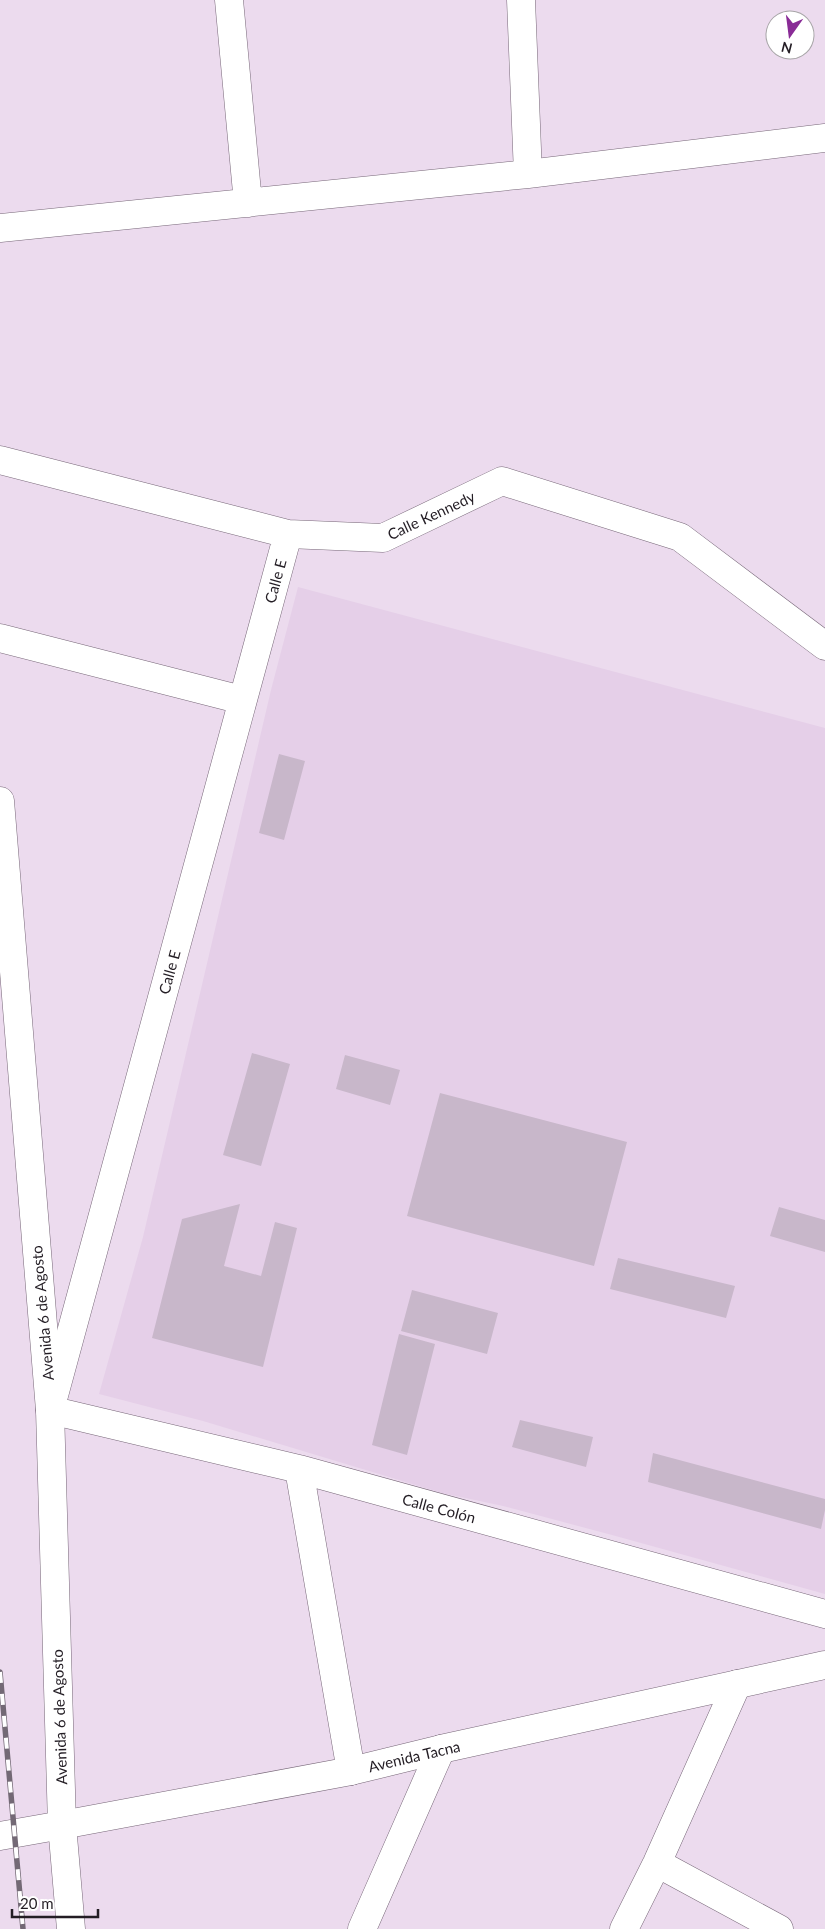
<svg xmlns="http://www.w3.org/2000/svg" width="825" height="1929" font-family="Lato,sans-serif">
	<rect width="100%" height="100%" fill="#ecdbee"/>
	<path fill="#e5cfe8" d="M 298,587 L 825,728 L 825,1594 L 612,1535 L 503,1506 L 442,1493 L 203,1421 L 99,1394 L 143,1237 L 271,690 Z"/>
	<path fill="#c8b7ca" d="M 279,754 L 305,761 L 284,840 L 259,833 Z
		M 252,1053 L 290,1064 L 261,1166 L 223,1155 Z
		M 345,1055 L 400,1070 L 390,1105 L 336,1089 Z
		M 440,1093 L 627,1142 L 594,1266 L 407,1216 Z
		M 240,1204 L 224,1266 L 261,1276 L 275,1222 L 297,1228 L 263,1367 L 152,1338 L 182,1219 Z
		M 779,1207 L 825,1220 L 825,1252 L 770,1236 Z
		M 618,1258 L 735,1286 L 726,1318 L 610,1289 Z
		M 412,1290 L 498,1313 L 487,1354 L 401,1331 Z
		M 399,1334 L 435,1344 L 407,1455 L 372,1445 Z
		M 520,1420 L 593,1437 L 586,1467 L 512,1447 Z
		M 653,1453 L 825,1499 L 825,1510 L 821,1529 L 648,1482 Z"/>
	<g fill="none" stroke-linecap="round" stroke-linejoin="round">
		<defs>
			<path id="minor" d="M 229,0 L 248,203
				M 521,0 L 528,174
				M 0,228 L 528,174 L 825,138
				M 0,460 L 288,534 L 383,538 L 502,481 L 680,537 L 825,646
				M 288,534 L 50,1410 L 299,1469 L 825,1614
				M 0,638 L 242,700
				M 299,1469 L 351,1771
				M 62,1825 L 71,1929
				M 657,1863 L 779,1929
				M 362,1929 L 441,1749
				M 624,1929 L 657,1863 L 737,1684"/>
			<path id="secondary" d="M 62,1825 L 351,1771 L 441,1749 L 825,1665"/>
			<path id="primary" d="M 0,801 L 50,1410 L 62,1825 L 0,1836"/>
		</defs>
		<use href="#minor" stroke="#776778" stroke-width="29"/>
		<use href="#secondary" stroke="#776778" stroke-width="29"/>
		<use href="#primary" stroke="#776778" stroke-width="29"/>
		<use href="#minor" stroke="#fff" stroke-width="28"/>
		<use href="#secondary" stroke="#fff" stroke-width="28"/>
		<use href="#primary" stroke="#fff" stroke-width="28"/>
		<defs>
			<path id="rail" d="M 0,1672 L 23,1929"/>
		</defs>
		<use href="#rail" stroke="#736975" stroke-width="5.5"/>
		<use href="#rail" stroke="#fff" stroke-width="4" stroke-dasharray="11" stroke-linecap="butt"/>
	</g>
	<g text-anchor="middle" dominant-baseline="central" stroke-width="5" stroke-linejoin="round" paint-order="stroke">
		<g font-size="15" fill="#231d24" stroke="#fff">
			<text transform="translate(431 515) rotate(-25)">Calle Kennedy</text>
			<text transform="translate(275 581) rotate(-75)">Calle E</text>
			<text transform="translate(169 972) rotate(-75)">Calle E</text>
			<text transform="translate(42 1313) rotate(-95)">Avenida 6 de Agosto</text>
			<text transform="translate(439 1508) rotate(15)">Calle Colón</text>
			<text transform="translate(59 1717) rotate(-92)">Avenida 6 de Agosto</text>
			<text transform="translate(414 1756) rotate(-13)">Avenida Tacna</text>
		</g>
	</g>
	<g transform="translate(790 35) rotate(194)"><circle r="24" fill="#ffffff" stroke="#a7a5a7"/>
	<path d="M0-4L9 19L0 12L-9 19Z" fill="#892b96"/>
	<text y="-8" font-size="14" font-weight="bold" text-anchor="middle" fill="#231d24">N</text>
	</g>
	<path d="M12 1909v8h86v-8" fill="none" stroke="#231d24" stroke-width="2.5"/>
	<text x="20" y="1909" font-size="15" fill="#231d24" stroke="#ffffff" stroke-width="4" paint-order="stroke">20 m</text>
</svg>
